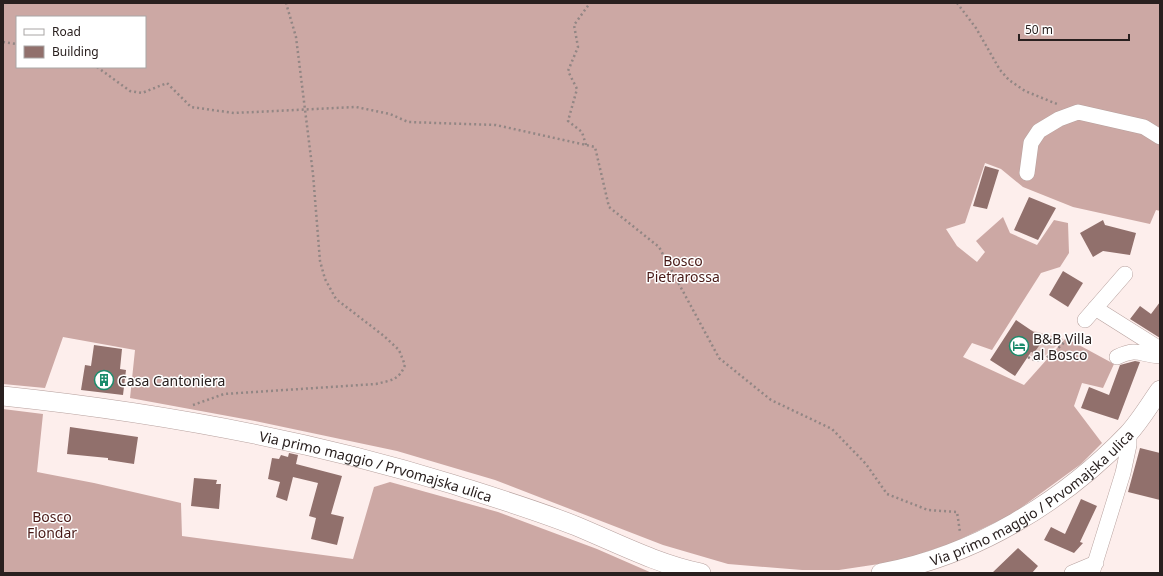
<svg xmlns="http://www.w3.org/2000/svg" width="1163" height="576" font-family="'Noto Sans',sans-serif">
	<rect width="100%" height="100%" fill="#fdeeec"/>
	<path fill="#e1c8c4" d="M 1030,330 L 1064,339 L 1046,355 L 1038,359 L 1029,355 L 1031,352 L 1034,353 L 1044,339 Z"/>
	<path fill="#cca8a4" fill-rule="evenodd" d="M 3,3 L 1160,3 L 1160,211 L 1156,210 L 1150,224 L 1073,207 L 1023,187 L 1001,169 L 985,163 L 965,223 L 946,229 L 957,246 L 977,262 L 985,252 L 976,241 L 1003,217 L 1010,233 L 1037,245 L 1054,220 L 1068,223 L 1069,253 L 1060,267 L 1041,273 L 992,350 L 972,343 L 963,357 L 1024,385 L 1066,338 L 1114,364 L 1103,388 L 1082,383 L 1074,406 L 1102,443 L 1081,464 L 1011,515 L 952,543 L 899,561 L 839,570 L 802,570 L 728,564 L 663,545 L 495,480 L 397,451 L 255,421 L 130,398 L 135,350 L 63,337 L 45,388 L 3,384 ZM 17,17 L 145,17 L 145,67 L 17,67 Z
		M 3,409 L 43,414 L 37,472 L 94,483 L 181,503 L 182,536 L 353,559 L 374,487 L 390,482 L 498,512 L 597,549 L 652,573 L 3,573 Z"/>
	<path fill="#91706c" d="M 985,166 L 999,170 L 987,209 L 973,206 Z
		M 1029,197 L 1056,208 L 1038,240 L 1014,230 Z
		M 1103,220 L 1105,225 L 1136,233 L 1130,255 L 1103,251 L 1093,257 L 1080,233 Z
		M 1063,271 L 1083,283 L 1068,307 L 1049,295 Z
		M 1160,302 L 1160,338 L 1130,319 L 1140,306 L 1151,314 Z
		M 1016,320 L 1044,339 L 1034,353 L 1031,352 L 1015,376 L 990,360 Z
		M 94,345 L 122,349 L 120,369 L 126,370 L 123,395 L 81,390 L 85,365 L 91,366 Z
		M 1135,361 L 1140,362 L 1118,420 L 1081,408 L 1089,387 L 1109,395 L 1120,365 Z
		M 70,427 L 138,437 L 134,464 L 108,460 L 108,458 L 67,454 Z
		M 1140,448 L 1160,453 L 1160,500 L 1128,492 Z
		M 289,453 L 298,455 L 296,464 L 342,476 L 331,514 L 344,517 L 337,545 L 311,539 L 316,518 L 309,516 L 318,483 L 293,477 L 287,501 L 276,497 L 280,482 L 268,479 L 272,458 L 279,459 L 281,455 L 288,457 Z
		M 194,478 L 217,480 L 216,484 L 221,484 L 219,509 L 191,506 Z
		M 1081,499 L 1097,506 L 1080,542 L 1083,543 L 1074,553 L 1044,540 L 1051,527 L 1065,534 Z
		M 1018,548 L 1038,566 L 1032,573 L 992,573 Z"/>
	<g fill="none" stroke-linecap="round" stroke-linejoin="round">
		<defs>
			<path id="minor" d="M 1027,173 L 1031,143 L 1039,131 L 1059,119 L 1078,112 L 1144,127 L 1160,137
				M 1095,308 L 1160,349
				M 1085,320 L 1125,274
				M 1117,357 C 1138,347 1140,355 1160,356
				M 1072,573 L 1096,563
				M 1092,573 L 1123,473 L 1129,445 L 1129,433"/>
			<g id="major">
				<path id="s1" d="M 3,396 C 155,412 306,439 452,484 C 493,497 536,510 576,526 C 617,543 657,564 701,573"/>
				<path id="s2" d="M 881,573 C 974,556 1063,502 1128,434 C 1140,421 1150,404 1160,390"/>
			</g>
		</defs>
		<use href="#minor" stroke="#b7a19e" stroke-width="16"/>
		<use href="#major" stroke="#b7a19e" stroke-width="20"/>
		<path stroke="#928684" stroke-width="2.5" stroke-dasharray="2 3" stroke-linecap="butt" d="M 957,3 L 976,28 L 1000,70 L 1009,80 L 1025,91 L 1057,104
			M 3,42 L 17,44
			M 97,67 L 130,91 L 142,93 L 167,83 L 191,107 L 234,113 L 356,107 L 390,114 L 408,122 L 496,125 L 595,147 L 609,207 L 659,247 L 719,358 L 771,400 L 832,429 L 866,464 L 887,494 L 928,510 L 957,512 L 960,532
			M 586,145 L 582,132 L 568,121 L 577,89 L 568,71 L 578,47 L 574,25 L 590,3
			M 1028,357 C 1043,368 1057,348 1068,339
			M 193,405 L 224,394 L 376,384 C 392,380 399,380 405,365 L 399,350 L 384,336 L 336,299 L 325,279 L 320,261 L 313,174 L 296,37 L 286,3"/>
		<use href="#minor" stroke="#fff" stroke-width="15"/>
		<use href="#major" stroke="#fff" stroke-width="19"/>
	</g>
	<defs>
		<symbol id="hotel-ring" viewBox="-11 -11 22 22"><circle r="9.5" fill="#fff" stroke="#1b8c6c" stroke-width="1.5"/><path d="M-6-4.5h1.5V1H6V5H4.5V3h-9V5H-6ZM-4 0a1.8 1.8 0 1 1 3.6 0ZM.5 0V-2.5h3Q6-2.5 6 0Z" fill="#1b8c6c"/></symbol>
		<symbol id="building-ring" viewBox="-11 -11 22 22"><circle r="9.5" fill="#fff" stroke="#1b8c6c" stroke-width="1.5"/><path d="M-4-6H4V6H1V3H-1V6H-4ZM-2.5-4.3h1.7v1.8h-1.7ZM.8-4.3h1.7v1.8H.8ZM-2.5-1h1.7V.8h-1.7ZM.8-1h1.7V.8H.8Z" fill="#1b8c6c"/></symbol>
	</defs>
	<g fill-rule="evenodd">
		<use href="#hotel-ring" x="1008" y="335" width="22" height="22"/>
		<use href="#building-ring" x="93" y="369" width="22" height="22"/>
	</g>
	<g text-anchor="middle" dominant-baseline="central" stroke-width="3" stroke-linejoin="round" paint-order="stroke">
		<g font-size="14" fill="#481916" stroke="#fff">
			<text x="683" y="260">Bosco<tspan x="683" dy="16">Pietrarossa</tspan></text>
			<text x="52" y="516">Bosco<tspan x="52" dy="16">Flondar</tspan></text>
		</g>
		<g font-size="14" fill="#29201f" stroke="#fff" text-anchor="start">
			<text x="1033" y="338">B&amp;B Villa<tspan x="1033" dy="16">al Bosco</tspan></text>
			<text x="118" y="380">Casa Cantoniera</text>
		</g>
		<g font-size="14" fill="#29201f" stroke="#fff">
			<text stroke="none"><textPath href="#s1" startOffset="380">Via primo maggio / Prvomajska ulica</textPath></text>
			<text stroke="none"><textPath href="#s2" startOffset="171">Via primo maggio / Prvomajska ulica</textPath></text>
		</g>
	</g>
	<rect width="1163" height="576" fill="none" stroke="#29201f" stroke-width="8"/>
	<rect x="16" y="16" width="130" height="52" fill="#ffffff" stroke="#a9a6a5"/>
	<rect x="24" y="29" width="20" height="6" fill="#ffffff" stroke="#a9a6a5"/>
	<text x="52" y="36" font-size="12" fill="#29201f">Road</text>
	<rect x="24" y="46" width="20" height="12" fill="#91706c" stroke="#a9a6a5"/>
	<text x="52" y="56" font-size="12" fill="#29201f">Building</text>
	<path d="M1019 34v6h110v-6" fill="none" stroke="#29201f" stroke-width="2"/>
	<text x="1025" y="34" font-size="12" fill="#29201f" stroke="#ffffff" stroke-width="3" paint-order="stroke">50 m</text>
</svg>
